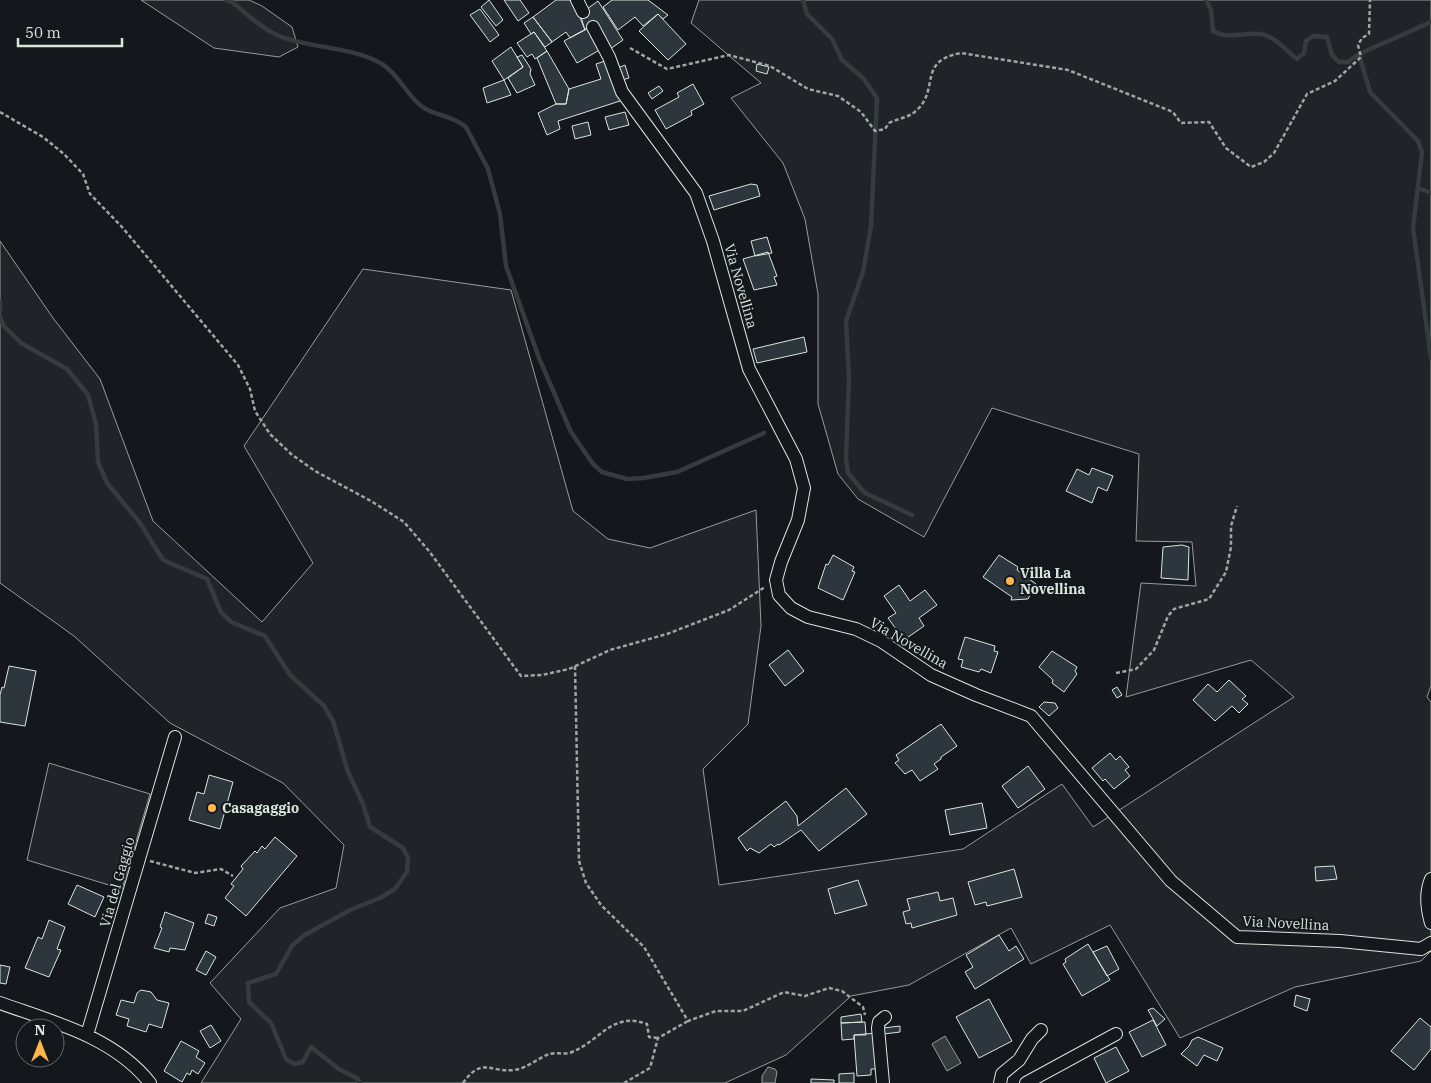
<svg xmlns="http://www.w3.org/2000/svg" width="1431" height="1083" font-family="'IBM Plex Serif',serif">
	<rect width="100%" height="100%" fill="#14181c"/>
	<path fill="#202428" stroke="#939e99" d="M 141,0 L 249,0 L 262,6 L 292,27 L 298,47 L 279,57 L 214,48 Z
		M 699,0 L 1431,0 L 1431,686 L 1427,697 L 1431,702 L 1431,951 L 1421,961 L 1295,987 L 1180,1038 L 1110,925 L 1031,964 L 1011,928 L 909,985 L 851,996 L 786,1055 L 725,1083 L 201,1083 L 241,1019 L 210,983 L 280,908 L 336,888 L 344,845 L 283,783 L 170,723 L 74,636 L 0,583 L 0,241 L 53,318 L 100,379 L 153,521 L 262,622 L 313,563 L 244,446 L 363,269 L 511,290 L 573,511 L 608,539 L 650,548 L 756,510 L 761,626 L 748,724 L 703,769 L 719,885 L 963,849 L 1062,784 L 1093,827 L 1294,697 L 1251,660 L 1126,697 L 1141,583 L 1196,586 L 1192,542 L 1136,541 L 1139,454 L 992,408 L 924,537 L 858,499 L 838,474 L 818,404 L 818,294 L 805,219 L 783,163 L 731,98 L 761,83 L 691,23 Z
		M 49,763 L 150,794 L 122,889 L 27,860 Z"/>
	<path fill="#363b3e" stroke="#939e99" d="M 945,1036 L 961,1063 L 947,1071 L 932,1044 Z
		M 768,1067 L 775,1069 L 777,1072 L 775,1083 L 762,1083 L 762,1076 Z"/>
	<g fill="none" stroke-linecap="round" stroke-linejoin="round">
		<path stroke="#363b3e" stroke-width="4.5" d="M 226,0 L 232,2 C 247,14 261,28 279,36 C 312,49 351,46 382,64 C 400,75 408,98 424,108 C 437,116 454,116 466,127 L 488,169 L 500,214 L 506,266 L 539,358 L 571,432 L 593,464 L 602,472 L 627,479 L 644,478 L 677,472 L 764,433
			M 803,0 L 807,14 L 832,39 L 842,60 L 863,78 L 877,98 L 871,226 L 863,272 L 846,321 L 849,378 L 846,458 L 848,473 L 865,493 L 912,515
			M 1206,0 L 1211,10 L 1213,31 C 1228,40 1245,32 1261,34 C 1274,36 1287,51 1297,59 L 1304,53 L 1306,41 L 1313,36 L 1327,37 L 1332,55 L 1339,62 L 1348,62 L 1359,54 L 1370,92 L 1418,141 L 1422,152 L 1413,228 L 1431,358
			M 1359,54 L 1431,22
			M 1418,188 L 1431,193
			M 0,302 L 0,311
			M 0,316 L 3,325 L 21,343 L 67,369 L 88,395 L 96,424 L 98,462 L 107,483 L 140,523 L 163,560 L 207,579 L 221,612 L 231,622 L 265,636 L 290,675 L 324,706 L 333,721 L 348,772 L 363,804 L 370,827 L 403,848 L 408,858 L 407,872 L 395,889 L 380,898 L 350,910 L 303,936 L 292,946 L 276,974 L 248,983 L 249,1002 L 271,1023 L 286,1059 L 294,1064 L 303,1062 L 311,1047 L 339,1069 L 358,1079 L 360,1083"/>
	</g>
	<path fill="#2c363c" stroke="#d8e6dc" d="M 489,0 L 503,20 L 496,26 L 481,7 Z
		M 504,0 L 520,0 L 529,13 L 518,21 Z
		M 556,0 L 570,0 L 580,14 L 585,30 L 570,38 L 566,32 L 552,42 L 533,17 Z
		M 612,0 L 648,0 L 668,15 L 663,19 L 658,14 L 643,26 L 635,17 L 618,30 L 603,7 Z
		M 598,1 L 623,40 L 610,49 L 593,25 L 585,30 L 579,15 Z
		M 480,9 L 499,35 L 490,42 L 470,15 Z
		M 658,14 L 686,44 L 668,60 L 639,31 Z
		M 533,17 L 552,42 L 545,47 L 534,32 L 531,34 L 524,23 Z
		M 591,26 L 603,48 L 577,63 L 564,41 Z
		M 534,32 L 547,51 L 535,59 L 532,54 L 527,57 L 517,43 Z
		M 511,47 L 523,67 L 504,80 L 492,61 Z
		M 547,51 L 569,89 L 566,104 L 556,104 L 537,58 Z
		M 522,55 L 531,69 L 530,74 L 535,85 L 517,93 L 508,78 L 523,67 L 517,57 Z
		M 608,60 L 623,100 L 558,121 L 560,129 L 547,135 L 538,113 L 556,104 L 566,104 L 569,89 L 601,79 L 596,64 Z
		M 757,64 L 769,67 L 767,74 L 756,71 Z
		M 625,65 L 629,78 L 622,80 L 618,68 Z
		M 504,80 L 511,95 L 487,103 L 483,88 Z
		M 693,84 L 704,104 L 691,111 L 692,115 L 666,129 L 655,110 L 679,97 L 677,93 Z
		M 659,86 L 663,91 L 652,99 L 648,93 Z
		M 625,112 L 629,125 L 609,130 L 605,117 Z
		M 588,122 L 591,135 L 575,139 L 572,126 Z
		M 751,184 L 757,185 L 760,196 L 714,210 L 709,196 Z
		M 767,237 L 772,253 L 755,256 L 751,241 Z
		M 768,252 L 777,276 L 774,277 L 777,285 L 754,290 L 743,259 Z
		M 804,337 L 807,352 L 757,363 L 753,349 Z
		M 1092,468 L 1113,476 L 1107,491 L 1098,487 L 1092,503 L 1066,491 L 1077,469 L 1089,475 Z
		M 1182,545 L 1189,547 L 1188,580 L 1161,578 L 1163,547 Z
		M 833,555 L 854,567 L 852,571 L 855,572 L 843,600 L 818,588 L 826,564 L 828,565 Z
		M 999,555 L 1018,567 L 1017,570 L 1036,584 L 1028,599 L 1011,600 L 1012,597 L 983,577 Z
		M 899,585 L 910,601 L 925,590 L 937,605 L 919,618 L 924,626 L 904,640 L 888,618 L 896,613 L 884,596 Z
		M 965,637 L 995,646 L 994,651 L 998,652 L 991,673 L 981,669 L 979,672 L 961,667 L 963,660 L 958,659 Z
		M 788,650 L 804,671 L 785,686 L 769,665 Z
		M 1052,651 L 1077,667 L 1075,671 L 1077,674 L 1064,692 L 1052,683 L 1053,680 L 1039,667 Z
		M 9,666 L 36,671 L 25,726 L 0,722 L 0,695 L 2,687 L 4,688 Z
		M 1229,680 L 1246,696 L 1242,699 L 1248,704 L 1239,713 L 1232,706 L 1215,721 L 1193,700 L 1208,684 L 1217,692 Z
		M 1117,687 L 1122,695 L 1117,698 L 1112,690 Z
		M 1044,702 L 1055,703 L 1058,708 L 1049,716 L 1039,707 Z
		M 941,724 L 957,746 L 941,757 L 941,759 L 934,764 L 938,769 L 920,781 L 912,770 L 905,774 L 895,763 L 899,760 L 896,755 Z
		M 1110,753 L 1116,760 L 1120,756 L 1129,767 L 1125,770 L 1130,776 L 1114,789 L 1105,779 L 1103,781 L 1092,768 Z
		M 1028,766 L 1045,789 L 1018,808 L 1002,786 Z
		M 209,775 L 233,782 L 220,829 L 189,820 L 197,792 L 204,794 Z
		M 846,788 L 867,814 L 819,851 L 801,830 L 779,845 L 778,844 L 774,847 L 771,844 L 759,853 L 750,848 L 747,851 L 738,838 L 786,801 L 797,816 L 798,826 Z
		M 982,803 L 987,828 L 950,835 L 945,810 Z
		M 275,837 L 297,856 L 246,916 L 225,898 L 234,886 L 231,884 L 243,869 L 241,866 L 255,851 L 257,853 L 262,846 L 265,849 Z
		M 1334,866 L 1337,879 L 1316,881 L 1315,867 Z
		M 1014,869 L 1022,897 L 987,906 L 986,902 L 975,905 L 968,882 Z
		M 858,880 L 867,905 L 835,914 L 828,889 Z
		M 77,885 L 104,897 L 95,917 L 68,904 Z
		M 938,892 L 940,901 L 953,898 L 957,915 L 912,928 L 911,923 L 906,924 L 903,912 L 910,910 L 907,899 Z
		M 165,912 L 194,923 L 185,950 L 170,948 L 169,952 L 154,948 L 162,928 L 160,927 Z
		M 208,914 L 217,917 L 214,926 L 205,923 Z
		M 49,920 L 65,927 L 57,949 L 61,950 L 49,977 L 25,968 L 38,937 L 42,939 Z
		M 999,935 L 1009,951 L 1016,946 L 1024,959 L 975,989 L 965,972 L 973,967 L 966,955 Z
		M 1088,944 L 1110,980 L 1082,996 L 1063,964 L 1066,962 L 1065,959 Z
		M 1107,946 L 1119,969 L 1107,976 L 1093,952 Z
		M 206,951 L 216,957 L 206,975 L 196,970 Z
		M 0,965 L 10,967 L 6,984 L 0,983 Z
		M 141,990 L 151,992 L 157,1000 L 169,1003 L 162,1028 L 149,1024 L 146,1032 L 127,1026 L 129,1019 L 116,1015 L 121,1000 L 134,1003 L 137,993 Z
		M 1296,995 L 1310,999 L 1307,1011 L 1294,1006 Z
		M 989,999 L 1012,1041 L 979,1058 L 956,1017 Z
		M 1153,1008 L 1165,1019 L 1157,1026 L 1148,1010 Z
		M 861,1014 L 862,1022 L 841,1023 L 841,1017 Z
		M 1420,1018 L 1431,1027 L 1431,1049 L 1414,1070 L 1391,1051 Z
		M 1153,1020 L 1166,1045 L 1142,1057 L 1129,1032 Z
		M 865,1022 L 866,1035 L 854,1035 L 854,1039 L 842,1040 L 841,1023 Z
		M 211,1025 L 221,1041 L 210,1048 L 200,1031 Z
		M 900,1026 L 900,1032 L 884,1034 L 883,1028 Z
		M 876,1033 L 878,1069 L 871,1069 L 871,1075 L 857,1076 L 854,1035 Z
		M 1198,1037 L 1223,1048 L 1217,1061 L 1204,1055 L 1197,1066 L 1181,1054 L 1189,1046 L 1192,1040 Z
		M 181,1041 L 199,1051 L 196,1057 L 205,1063 L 198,1074 L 192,1070 L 190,1075 L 187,1073 L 182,1082 L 164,1071 Z
		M 1116,1047 L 1129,1071 L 1106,1083 L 1094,1058 Z
		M 854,1073 L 854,1083 L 839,1083 L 839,1074 Z
		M 811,1079 L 834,1080 L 834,1083 L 811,1083 Z"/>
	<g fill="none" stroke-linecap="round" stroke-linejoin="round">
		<defs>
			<path id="street" d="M 577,0 L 583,12
				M 593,27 L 609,57 L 622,92 L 696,193 L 713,241 L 749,369 L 796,459 L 804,488 L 798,520 L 781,562 L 776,580 L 779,595 L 791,608 L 808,617 L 856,629 L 881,641 L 931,675 L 976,695 L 1031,716 L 1171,881 L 1237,937 L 1340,941 L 1421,949 L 1431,943
				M 1431,879 C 1425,893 1427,909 1431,923
				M 0,1003 C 53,1022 114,1037 150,1083
				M 87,1035 L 175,737
				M 883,1083 L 878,1028 L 879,1022 L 885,1017
				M 1000,1083 L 1002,1074 L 1019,1060 L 1032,1039 L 1041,1030
				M 1026,1083 L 1116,1034"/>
		</defs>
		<use href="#street" stroke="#d8e6dc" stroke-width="14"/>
		<path stroke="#9da8a2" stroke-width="2.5" stroke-dasharray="4 2.5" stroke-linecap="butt" d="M 630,48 L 667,69 L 729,55 L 770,66 L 808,89 L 838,96 L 861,112 L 875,131 L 885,129 L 889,123 C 899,118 909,118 917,110 C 940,88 917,61 961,53 L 1068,70 L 1173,112 L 1181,123 L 1209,122 L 1226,148 L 1251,167 L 1264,162 L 1274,153 L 1307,94 L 1335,81 L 1361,57 L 1358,45 L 1362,38 L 1369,34 L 1370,0
			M 0,112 L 43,137 L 64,154 L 83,174 L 90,194 L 122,227 L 238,365 L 250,389 L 255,411 L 270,434 L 291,454 L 315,471 L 371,501 L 404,522 L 429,551 L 521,676 L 542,675 L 569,669 L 610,650 L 667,634 L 729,610 L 765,587
			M 575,666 L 579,861 L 586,883 L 601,905 L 644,947 L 688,1021 L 716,1011 L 743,1011 L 784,992 L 805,996 L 829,988 L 842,991 L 863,1007 L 865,1015
			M 1116,673 L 1136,669 L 1154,650 L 1168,616 L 1174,609 L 1209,599 L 1226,572 L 1231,547 L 1231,526 L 1237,506
			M 150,861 L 195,873 L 221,869 L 233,876
			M 463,1083 C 482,1056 491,1073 514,1070 C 526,1069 538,1058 549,1054 C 556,1052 565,1055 572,1052 C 600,1041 612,1011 647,1024 L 649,1037 L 658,1038
			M 624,1083 L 650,1068 L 658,1038 L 688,1021"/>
		<use href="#street" stroke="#14181c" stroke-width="12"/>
	</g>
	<g fill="#ffb74d" stroke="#14181c" stroke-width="2">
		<circle cx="1010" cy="581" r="5"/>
		<circle cx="212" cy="808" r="5"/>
	</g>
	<g text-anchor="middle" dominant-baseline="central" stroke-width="4" stroke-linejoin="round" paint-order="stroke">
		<g font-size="14" fill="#d8e6dc" stroke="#14181c">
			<text transform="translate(741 286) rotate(74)">Via Novellina</text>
			<text transform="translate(909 643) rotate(30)">Via Novellina</text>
			<text transform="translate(117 882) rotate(-74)">Via del Gaggio</text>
			<text transform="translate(1286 923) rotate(3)">Via Novellina</text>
		</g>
		<g font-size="14" font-weight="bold" fill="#d8e6dc" stroke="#14181c" text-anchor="start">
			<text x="1020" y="573">Villa La<tspan x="1020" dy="16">Novellina</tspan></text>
			<text x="222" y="808">Casagaggio</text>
		</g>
	</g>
	<g transform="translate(40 1043)"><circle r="24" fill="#14181c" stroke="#626a69"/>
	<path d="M0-4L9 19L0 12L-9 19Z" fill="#ffb74d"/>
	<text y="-8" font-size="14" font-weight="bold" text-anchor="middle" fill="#d8e6dc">N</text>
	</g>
	<path d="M18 38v8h104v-8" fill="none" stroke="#d8e6dc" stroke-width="2.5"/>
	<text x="25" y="38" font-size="15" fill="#d8e6dc" stroke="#14181c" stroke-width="4" paint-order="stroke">50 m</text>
</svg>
